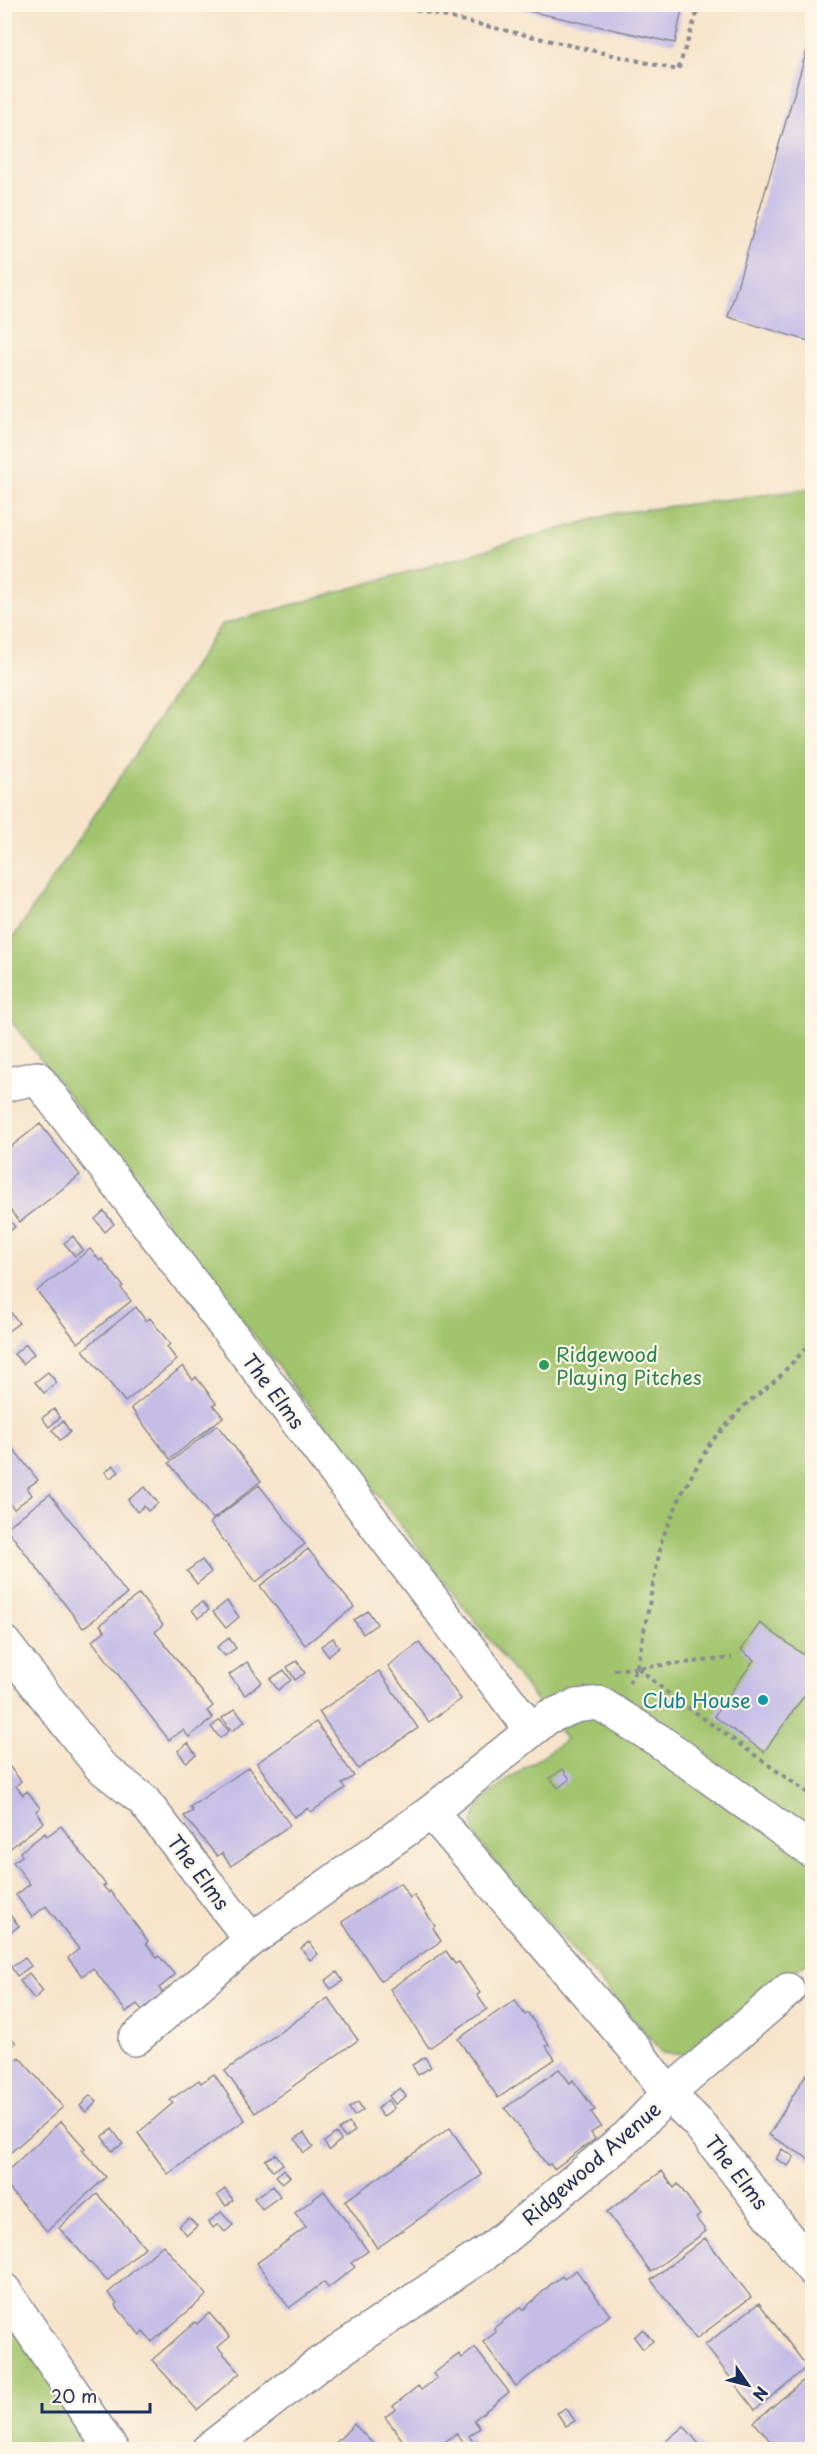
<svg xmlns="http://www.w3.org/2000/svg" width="817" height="2454" font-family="'Playpen Sans',sans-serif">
	<rect width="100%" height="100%" fill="#fcf5e5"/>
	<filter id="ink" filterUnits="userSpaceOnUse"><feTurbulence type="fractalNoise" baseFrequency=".0167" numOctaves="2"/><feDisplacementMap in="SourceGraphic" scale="12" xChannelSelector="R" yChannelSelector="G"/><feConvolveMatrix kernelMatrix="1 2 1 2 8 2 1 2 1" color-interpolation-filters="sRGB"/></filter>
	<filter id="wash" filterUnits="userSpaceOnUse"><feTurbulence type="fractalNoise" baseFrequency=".008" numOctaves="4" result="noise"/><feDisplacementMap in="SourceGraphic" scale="24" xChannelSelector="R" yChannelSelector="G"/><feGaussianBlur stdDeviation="1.35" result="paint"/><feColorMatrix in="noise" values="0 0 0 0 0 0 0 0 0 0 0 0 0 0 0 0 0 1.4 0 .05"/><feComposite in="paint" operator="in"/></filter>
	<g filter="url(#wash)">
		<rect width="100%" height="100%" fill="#f7e4cb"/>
		<path fill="#a1c46d" stroke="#5e7a66" stroke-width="1.5" d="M 812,489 L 812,1959 L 787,1976 L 688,2055 L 663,2053 L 490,1856 C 484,1847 472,1835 473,1824 C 475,1791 542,1760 566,1739 L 5,1013 L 5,950 L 221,625 L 616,513 Z
			M 5,2317 L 100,2449 L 5,2449 Z"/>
		<g id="blocks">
			<path fill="#c6bde7" d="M 496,4 L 683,4 L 675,43 Z
				M 812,33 L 812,342 L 728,317 Z
				M 40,1124 L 80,1175 L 20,1222 L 4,1203 L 4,1152 Z
				M 104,1211 L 114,1224 L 105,1232 L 95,1219 Z
				M 4,1213 L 15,1227 L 4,1235 Z
				M 73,1236 L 83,1250 L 75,1256 L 64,1243 Z
				M 90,1249 L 100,1261 L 102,1259 L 123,1286 L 121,1288 L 131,1301 L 78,1343 L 37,1291 Z
				M 136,1307 L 146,1321 L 150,1318 L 170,1344 L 167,1347 L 177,1360 L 125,1402 L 83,1350 Z
				M 8,1309 L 19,1323 L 5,1333 L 5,1312 Z
				M 26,1344 L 34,1354 L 23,1364 L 14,1354 Z
				M 183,1366 L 193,1380 L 196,1377 L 216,1403 L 213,1405 L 223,1417 L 170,1459 L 131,1408 Z
				M 48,1372 L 57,1383 L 44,1393 L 35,1382 Z
				M 54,1409 L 60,1418 L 49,1427 L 42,1418 Z
				M 63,1421 L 70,1432 L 60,1440 L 52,1430 Z
				M 217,1425 L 261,1481 L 213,1519 L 169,1463 Z
				M 4,1437 L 38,1480 L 27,1488 L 32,1495 L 14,1509 L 9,1503 L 4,1506 Z
				M 113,1465 L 119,1472 L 110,1478 L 105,1472 Z
				M 259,1485 L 305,1544 L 256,1582 L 210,1523 Z
				M 145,1487 L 158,1503 L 148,1511 L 144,1506 L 137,1512 L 128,1500 Z
				M 50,1494 L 127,1594 L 83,1628 L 6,1528 Z
				M 308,1549 L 354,1607 L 305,1645 L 260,1586 Z
				M 202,1560 L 211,1572 L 197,1584 L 187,1571 Z
				M 139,1594 L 163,1625 L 155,1632 L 213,1706 L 207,1711 L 213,1718 L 189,1737 L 183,1730 L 169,1740 L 92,1641 L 105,1631 L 100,1625 Z
				M 227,1601 L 239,1617 L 226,1628 L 213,1612 Z
				M 202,1602 L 209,1610 L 198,1618 L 192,1610 Z
				M 368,1611 L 377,1624 L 363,1634 L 354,1620 Z
				M 760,1623 L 812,1661 L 812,1685 L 764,1752 L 714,1716 L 754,1660 L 741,1650 Z
				M 229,1638 L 236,1648 L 225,1656 L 217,1647 Z
				M 333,1638 L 339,1647 L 328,1656 L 321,1646 Z
				M 419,1643 L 461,1699 L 429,1722 L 388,1666 Z
				M 297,1661 L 305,1673 L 295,1680 L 287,1667 Z
				M 247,1662 L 262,1682 L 245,1695 L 229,1675 Z
				M 284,1670 L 291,1680 L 278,1690 L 270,1679 Z
				M 379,1671 L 418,1728 L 358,1769 L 319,1712 Z
				M 235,1709 L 245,1721 L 232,1731 L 222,1718 Z
				M 220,1720 L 229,1731 L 220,1738 L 211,1727 Z
				M 316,1722 L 354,1776 L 342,1784 L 345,1788 L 311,1812 L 308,1808 L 294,1817 L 257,1763 Z
				M 188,1743 L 196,1755 L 186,1762 L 178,1751 Z
				M 4,1760 L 21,1781 L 16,1786 L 23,1795 L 27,1791 L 40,1808 L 36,1811 L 44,1822 L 4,1853 Z
				M 249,1767 L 290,1825 L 231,1866 L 222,1853 L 217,1856 L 184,1816 L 193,1811 L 190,1807 Z
				M 563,1769 L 570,1779 L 558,1788 L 550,1778 Z
				M 61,1826 L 106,1885 L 103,1886 L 109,1893 L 110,1891 L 148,1941 L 146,1943 L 157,1958 L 159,1956 L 175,1975 L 159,1988 L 163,1994 L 142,2010 L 137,2004 L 126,2012 L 93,1968 L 82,1976 L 68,1958 L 79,1949 L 46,1906 L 32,1917 L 16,1895 L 30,1884 L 13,1862 L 22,1856 L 20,1852 L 45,1833 L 47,1836 Z
				M 400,1883 L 410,1898 L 414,1895 L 435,1926 L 433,1928 L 441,1941 L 381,1981 L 342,1922 Z
				M 4,1908 L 19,1926 L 4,1937 Z
				M 309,1942 L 318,1954 L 310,1960 L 301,1948 Z
				M 446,1951 L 455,1964 L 459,1962 L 480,1993 L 477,1995 L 487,2009 L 429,2048 L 390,1989 Z
				M 25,1958 L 31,1966 L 17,1976 L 11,1967 Z
				M 337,1972 L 343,1981 L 331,1989 L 325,1981 Z
				M 29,1973 L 43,1991 L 34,1999 L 20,1981 Z
				M 328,1998 L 358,2040 L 255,2113 L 225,2071 Z
				M 515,2000 L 525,2015 L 528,2013 L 538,2028 L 549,2045 L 546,2046 L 555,2059 L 498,2098 L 458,2039 Z
				M 4,2030 L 16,2043 L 4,2053 Z
				M 19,2057 L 63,2107 L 4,2158 L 4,2070 Z
				M 425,2057 L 431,2067 L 418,2075 L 412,2065 Z
				M 559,2069 L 570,2083 L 573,2080 L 595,2110 L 591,2112 L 601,2126 L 591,2133 L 595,2139 L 554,2169 L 550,2164 L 547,2165 L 505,2108 Z
				M 214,2074 L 245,2120 L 168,2174 L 138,2133 L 173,2103 L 170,2100 L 199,2080 L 201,2083 Z
				M 806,2074 L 812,2078 L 812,2161 L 769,2135 Z
				M 400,2088 L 406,2096 L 395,2104 L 389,2096 Z
				M 90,2095 L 97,2102 L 86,2112 L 80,2106 Z
				M 388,2100 L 394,2108 L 383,2117 L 377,2109 Z
				M 358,2102 L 363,2110 L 354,2116 L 349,2108 Z
				M 61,2121 L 85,2148 L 82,2150 L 106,2177 L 47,2231 L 5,2184 L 5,2173 Z
				M 349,2123 L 355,2131 L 345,2138 L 339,2130 Z
				M 450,2128 L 482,2175 L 377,2248 L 345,2201 Z
				M 112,2129 L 123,2144 L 112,2151 L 102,2137 Z
				M 304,2133 L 313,2147 L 304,2153 L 295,2139 Z
				M 336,2133 L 341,2140 L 329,2150 L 324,2142 Z
				M 782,2149 L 794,2157 L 788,2166 L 776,2159 Z
				M 276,2154 L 283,2164 L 273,2171 L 265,2160 Z
				M 283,2169 L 290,2177 L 282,2183 L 276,2176 Z
				M 662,2171 L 674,2188 L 678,2184 L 700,2215 L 696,2218 L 706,2231 L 651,2272 L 607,2212 Z
				M 273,2186 L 280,2196 L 262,2209 L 254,2198 Z
				M 225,2189 L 233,2200 L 226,2206 L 217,2195 Z
				M 324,2191 L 368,2251 L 351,2263 L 355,2267 L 328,2288 L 324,2282 L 289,2308 L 257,2263 L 306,2227 L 295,2213 Z
				M 97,2194 L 145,2247 L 107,2281 L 59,2228 Z
				M 221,2212 L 233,2225 L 225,2232 L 218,2224 L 213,2228 L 209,2222 Z
				M 189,2218 L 197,2226 L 187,2235 L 179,2226 Z
				M 705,2238 L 751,2297 L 696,2339 L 651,2280 Z
				M 163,2245 L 207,2295 L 152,2342 L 143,2332 L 140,2335 L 115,2305 L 117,2303 L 108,2293 Z
				M 576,2270 L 610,2315 L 516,2386 L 483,2342 L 496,2332 L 494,2328 L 521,2307 L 523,2310 L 550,2285 L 562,2276 L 564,2279 Z
				M 759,2303 L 807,2367 L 755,2410 L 705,2345 Z
				M 209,2313 L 230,2337 L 218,2347 L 240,2373 L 197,2410 L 152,2360 L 195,2322 L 197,2324 Z
				M 643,2329 L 653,2341 L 643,2349 L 634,2337 Z
				M 475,2348 L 509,2392 L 474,2420 L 480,2428 L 469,2436 L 476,2446 L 469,2450 L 456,2433 L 435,2450 L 410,2450 L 385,2417 L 396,2409 L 393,2406 L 418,2386 L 421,2390 L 437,2378 L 433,2374 L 459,2354 L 462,2358 Z
				M 811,2374 L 812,2376 L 812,2447 L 810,2450 L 778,2450 L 754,2422 Z
				M 566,2408 L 575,2421 L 566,2426 L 557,2413 Z
				M 354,2424 L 379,2450 L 329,2450 Z
				M 684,2426 L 704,2450 L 655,2450 Z"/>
		</g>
	</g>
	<g filter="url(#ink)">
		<use href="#blocks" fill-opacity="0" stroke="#898a94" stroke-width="1.5"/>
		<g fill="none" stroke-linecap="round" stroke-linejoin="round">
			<defs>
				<path id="minor" d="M 4,1085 L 37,1078 L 531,1730
					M 4,1643 L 100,1766 L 143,1800 L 251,1940
					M 812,1851 L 658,1740 L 599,1703 L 576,1706 L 548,1717 L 431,1812 L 635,2049 L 668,2094 L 698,2123 L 812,2269
					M 135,2039 L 251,1940 L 431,1812
					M 4,2290 L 112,2450
					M 208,2450 L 319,2364 L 491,2249 L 628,2136 L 668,2094 L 788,1990"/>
			</defs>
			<use href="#minor" stroke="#898a94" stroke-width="36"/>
			<path stroke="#898a94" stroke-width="4" stroke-dasharray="4.5 4.5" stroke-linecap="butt" d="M 390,4 L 678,70 L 700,4
				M 638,1668 L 668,1693 L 812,1796
				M 614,1670 L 732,1658
				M 629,1683 L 637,1667 L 662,1539 L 683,1491 L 710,1443 L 744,1406 L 776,1380 L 812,1342
				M 4,2447 L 5,2450"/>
			<use href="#minor" stroke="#fff" stroke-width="33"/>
		</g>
	</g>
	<circle fill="#2e9e5b" stroke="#fcf5e5" stroke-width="2" cx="544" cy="1365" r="6"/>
	<circle fill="#0f9aa8" stroke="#fcf5e5" stroke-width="2" cx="763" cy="1700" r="6"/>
	<g text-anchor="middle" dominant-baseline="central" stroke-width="4.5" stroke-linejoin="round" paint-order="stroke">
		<g font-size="20" fill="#27864d" stroke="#fcf5e5" text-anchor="start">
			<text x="556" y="1354">Ridgewood<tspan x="556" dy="23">Playing Pitches</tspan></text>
		</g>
		<g font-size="20" fill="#1b2f5e" stroke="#fcf5e5">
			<text transform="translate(274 1391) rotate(53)">The Elms</text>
			<text transform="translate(199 1872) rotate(53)">The Elms</text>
			<text transform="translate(591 2163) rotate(-41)">Ridgewood Avenue</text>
			<text transform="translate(737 2172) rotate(52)">The Elms</text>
		</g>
		<g font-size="20" fill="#0d838f" stroke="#fcf5e5" text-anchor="end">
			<text x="751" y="1700">Club House</text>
		</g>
	</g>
	<rect width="817" height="2454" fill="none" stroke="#fcf5e5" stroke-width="24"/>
	<g transform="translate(748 2385) rotate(125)" stroke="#fcf5e5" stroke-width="4.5" paint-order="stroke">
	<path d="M0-4.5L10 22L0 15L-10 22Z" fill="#1b2f5e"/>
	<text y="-9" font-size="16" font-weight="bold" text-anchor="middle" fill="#1b2f5e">N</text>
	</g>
	<path d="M42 2403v9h108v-9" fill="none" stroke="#1b2f5e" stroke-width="3"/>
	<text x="51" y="2403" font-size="18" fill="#1b2f5e" stroke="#fcf5e5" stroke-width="4.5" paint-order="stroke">20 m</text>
</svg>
